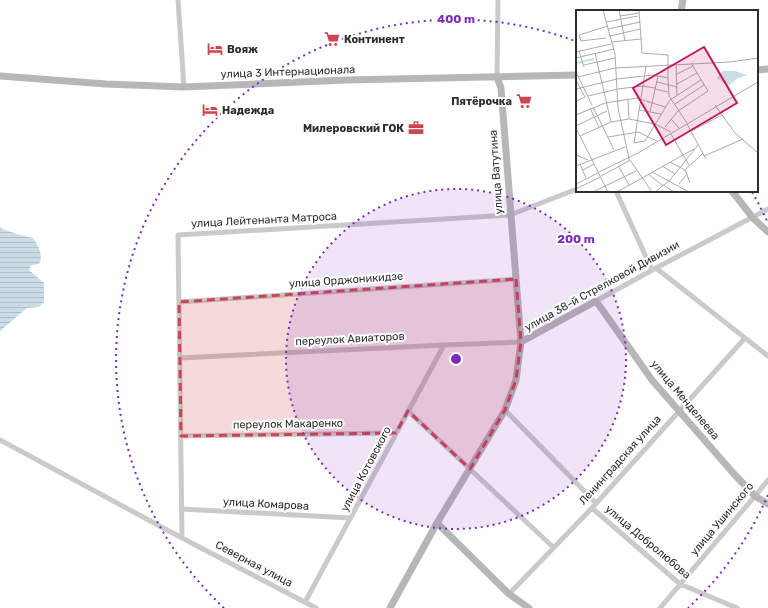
<svg xmlns="http://www.w3.org/2000/svg" width="768" height="608" font-family="Rubik,sans-serif">
	<defs>
		<pattern id="water-rules" width="6" height="5" patternUnits="userSpaceOnUse"><rect width="6" height="5" fill="#cadce6"/><path d="M0 2.5h6" fill="none" stroke="#aebdc6"/></pattern>
	</defs>
	<rect width="100%" height="100%" fill="#fff"/>
	<path fill="url(#water-rules)" d="M 0,227 C 4,231 27,237 33,238 C 38,245 44,256 39,264 L 31,265 L 29,270 L 44,283 L 44,302 L 39,307 L 27,308 L 0,331 Z"/>
	<g fill="none" stroke-linecap="round" stroke-linejoin="round">
		<path stroke="#cacaca" stroke-width="5" d="M 178,0 L 184,87
			M 497,77 L 498,0
			M 616,191 L 652,270
			M 656,268 L 768,356
			M 596,301 L 656,268 L 768,209
			M 179,302 L 516,279
			M 180,358 L 444,345 L 521,342
			M 505,410 L 596,503
			M 408,411 L 553,547
			M 181,436 L 396,433
			M 0,440 L 182,538 L 316,608
			M 592,508 L 680,584 L 737,608
			M 182,509 L 350,518
			M 182,538 L 178,235 L 510,215 L 577,189
			M 509,594 L 592,508 L 745,338
			M 305,602 L 444,345
			M 660,608 L 755,496 L 768,480"/>
		<path stroke="#b7b7b7" stroke-width="7" d="M 681,11 L 683,0
			M 757,70 L 768,69
			M 0,76 L 106,84 L 184,87 L 346,80 L 577,75
			M 732,191 L 753,218 L 768,232
			M 521,342 L 596,301 L 652,380 L 734,474 L 755,496 L 768,504
			M 437,523 L 509,594 L 529,608
			M 390,608 L 437,523 L 505,410 L 516,380 L 521,342 L 501,88 L 497,77"/>
	</g>
	<path fill="#ce4451" fill-opacity="0.2" stroke="#ce4451" stroke-width="3" stroke-dasharray="8 5" stroke-linejoin="round" d="M 516,279 L 521,342 L 516,380 L 505,410 L 470,469 L 408,411 L 396,433 L 181,436 L 179,302 Z"/>
	<circle cx="456" cy="359" r="170" fill="#7b2cbf" fill-opacity=".12"/>
	<g fill="none" stroke="#7b2cbf" stroke-width="2" stroke-dasharray="2 4">
		<circle cx="456" cy="359" r="170"/>
		<path d="M768 495A340 340 0 0 1 688 608M224 608A340 340 0 0 1 575 41M752 192A340 340 0 0 1 768 223"/>
	</g>
	<defs>
		<symbol id="supermarket-bare" viewBox="-9 -9 18 18"><path d="M-6-5.5h2.5l.6 2H6L4.5 2H-2.5L-4.4-4H-6ZM-1.5 3.2a1.3 1.3 0 1 0 .1 0ZM3 3.2a1.3 1.3 0 1 0 .1 0Z" fill="#ce4451" stroke="#fff" stroke-width="2.5" paint-order="stroke"/></symbol>
		<symbol id="hotel-bare" viewBox="-9 -9 18 18"><path d="M-6-4.5h1.5V1H6V5H4.5V3h-9V5H-6ZM-4 0a1.8 1.8 0 1 1 3.6 0ZM.5 0V-2.5h3Q6-2.5 6 0Z" fill="#ce4451" stroke="#fff" stroke-width="2.5" paint-order="stroke"/></symbol>
		<symbol id="office-bare" viewBox="-9 -9 18 18"><path d="M-6-3h4V-5.5h4V-3h4V5H-6ZM-1-4.5V-3h2v-1.5ZM-6 0V1H6V0Z" fill="#ce4451" stroke="#fff" stroke-width="2.5" paint-order="stroke"/></symbol>
	</defs>
	<g fill-rule="evenodd">
		<use href="#supermarket-bare" x="321" y="28" width="22" height="22"/>
		<use href="#hotel-bare" x="204" y="38" width="22" height="22"/>
		<use href="#supermarket-bare" x="513" y="90" width="22" height="22"/>
		<use href="#hotel-bare" x="199" y="99" width="22" height="22"/>
		<use href="#office-bare" x="405" y="117" width="22" height="22"/>
	</g>
	<g text-anchor="middle" dominant-baseline="central" stroke-width="4" stroke-linejoin="round" paint-order="stroke">
		<g font-size="11" font-weight="bold" fill="#2d2d2d" stroke="#fff" text-anchor="start">
			<text x="344" y="39">Континент</text>
			<text x="227" y="49">Вояж</text>
			<text x="512" y="101" text-anchor="end">Пятёрочка</text>
			<text x="222" y="110">Надежда</text>
			<text x="404" y="128" text-anchor="end">Милеровский ГОК</text>
		</g>
		<g font-size="11" fill="#2d2d2d" stroke="#fff">
			<text transform="translate(288 72) rotate(-2)">улица 3 Интернационала</text>
			<text transform="translate(496 172) rotate(-94)">улица Ватутина</text>
			<text transform="translate(264 220) rotate(-3)">улица Лейтенанта Матроса</text>
			<text transform="translate(346 280) rotate(-4)">улица Орджоникидзе</text>
			<text transform="translate(602 286) rotate(-29)">улица 38-й Стрелковой Дивизии</text>
			<text transform="translate(350 339) rotate(-3)">переулок Авиаторов</text>
			<text transform="translate(685 400) rotate(50)">улица Менделеева</text>
			<text transform="translate(288 424) rotate(-1)">переулок Макаренко</text>
			<text transform="translate(620 460) rotate(-48)">Ленинградская улица</text>
			<text transform="translate(366 469) rotate(-62)">улица Котовского</text>
			<text transform="translate(266 504) rotate(3)">улица Комарова</text>
			<text transform="translate(722 519) rotate(-50)">улица Ушинского</text>
			<text transform="translate(648 542) rotate(40)">улица Добролюбова</text>
			<text transform="translate(254 564) rotate(28)">Северная улица</text>
		</g>
	</g>
	<g transform="translate(576 10)">
		<rect width="182" height="182" fill="#fff"/>
		<path d="M 146,61 L 159,61 L 171,65 L 162,68 L 152,76 L 141,68 Z" fill="#cadce6"/>
		<path fill="none" stroke="#cadce6" stroke-width="2" d="M 0,53 L 18,49"/>
		<path fill="none" stroke="#ababab" stroke-width="1" d="M 27,0 L 39,44 L 42,98 L 53,148M 43,0 L 49,31M 63,0 L 66,43 L 92,45 L 92,68M 44,6 L 63,3M 30,12 L 62,6M 32,19 L 64,12M 34,26 L 64,19M 30,28 L 5,31 L 3,25 L 32,16M 36,32 L 65,29M 3,41 L 8,57M 0,42 L 35,34M 19,43 L 35,112M 0,48 L 38,39M 100,54 L 101,85M 8,55 L 39,48M 0,62 L 16,95M 101,64 L 117,56M 2,67 L 39,58 L 154,52 L 182,48M 0,70 L 9,87 L 0,91M 81,72 L 101,77M 101,74 L 121,63M 0,79 L 41,69 L 77,65 L 92,68 L 93,86 L 111,113M 79,79 L 92,82M 12,86 L 42,79 L 66,76 L 79,78M 52,89 L 53,109M 99,94 L 128,75M 139,95 L 159,123 L 182,143M 17,97 L 38,140M 14,98 L 23,117M 63,100 L 85,104M 74,102 L 82,66M 0,105 L 29,93 L 61,88 L 89,97M 95,109 L 103,118M 111,114 L 130,149M 0,116 L 31,101M 89,117 L 102,101 L 132,81 L 115,53M 0,118 L 32,182M 115,121 L 146,105M 95,124 L 113,155M 4,126 L 35,112 L 53,109 L 79,114 L 95,122M 32,127 L 62,122 L 81,131M 69,131 L 58,133 L 70,56M 69,131 L 94,90 L 125,70M 0,145 L 12,150M 128,146 L 167,129M 54,150 L 76,182M 94,152 L 109,160M 4,154 L 10,168M 0,156 L 49,137M 86,156 L 99,164M 43,157 L 53,175M 7,160 L 18,154M 109,160 L 127,143M 109,160 L 114,173M 23,162 L 62,143 L 182,72M 76,162 L 113,182M 72,164 L 87,176M 25,166 L 53,151 L 53,148M 0,174 L 22,163M 103,174 L 111,164M 87,175 L 98,182M 0,179 L 24,167M 17,182 L 60,161M 41,182 L 118,139M 79,182 L 94,170 L 122,135"/>
		<path fill="#c2185b" fill-opacity="0.15" stroke="#c2185b" stroke-width="2" d="M 128,37 L 161,93 L 90,135 L 57,78 Z"/>
		<rect width="182" height="182" fill="none" stroke="#2d2d2d" stroke-width="2"/>
	</g>
	<circle cx="456" cy="359" r="6" fill="#7b2cbf" stroke="#fff" stroke-width="2"/>
	<g font-size="12" text-anchor="middle" font-weight="bold" fill="#7b2cbf" stroke="#fff" stroke-width="4" stroke-linejoin="round" paint-order="stroke">
		<text x="456" y="23">400 m</text>
		<text x="576" y="243">200 m</text>
	</g>
</svg>
